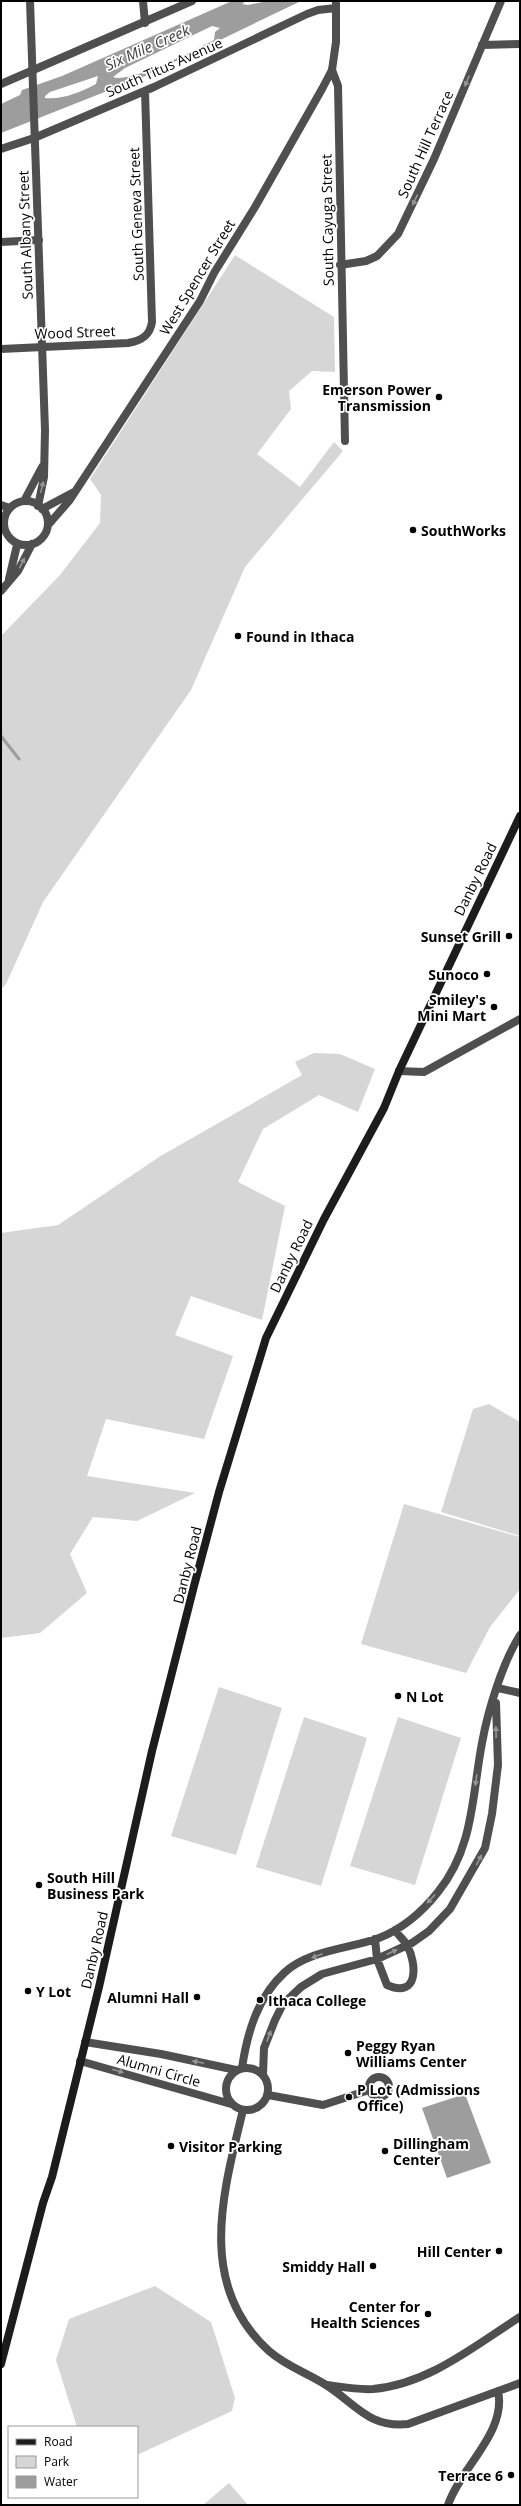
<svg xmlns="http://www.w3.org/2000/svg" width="521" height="2506" font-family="'Open Sans',sans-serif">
	<rect width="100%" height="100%" fill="#fff"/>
	<path fill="#d6d6d6" d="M 235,255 L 334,317 L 335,372 L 312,371 L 289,391 L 291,409 L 257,454 L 300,487 L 334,442 L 343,451 L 245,567 L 191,690 L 43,902 L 6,984 L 1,989 L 1,636 L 60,575 L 100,523 L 101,495 L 90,479 Z
		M 314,1053 L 340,1054 L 375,1069 L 358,1112 L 319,1095 L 263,1129 L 238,1182 L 285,1206 L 262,1320 L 191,1296 L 175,1335 L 233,1356 L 204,1439 L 106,1419 L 87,1476 L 195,1493 L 137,1521 L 93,1517 L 70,1554 L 87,1593 L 40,1633 L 1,1638 L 1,1233 L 58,1225 L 159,1157 L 302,1075 L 295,1062 Z
		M 489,1404 L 520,1422 L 520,1536 L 441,1512 L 473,1409 Z
		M 404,1504 L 520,1537 L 520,1589 L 490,1627 L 466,1673 L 361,1644 Z
		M 219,1687 L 282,1708 L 236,1855 L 171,1836 Z
		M 304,1717 L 367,1738 L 321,1886 L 256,1867 Z
		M 398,1717 L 461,1738 L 415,1885 L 350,1866 Z
		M 155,2286 L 211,2322 L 235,2398 L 232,2411 L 137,2455 L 137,2427 L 77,2427 L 56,2360 L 69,2319 Z
		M 229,2483 L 248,2505 L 203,2505 Z"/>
	<path fill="#9d9d9d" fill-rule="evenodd" d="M 232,1 L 246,1 L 242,4 L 248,5 L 267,1 L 301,1 L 145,76 L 1,133 L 1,104 L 20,95 L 22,90 L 62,76 ZM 212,26 L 220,28 L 215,32 L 214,40 C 197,49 130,84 113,77 L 125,68 ZM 98,76 L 96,84 C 81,92 62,100 45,98 L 45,96 L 50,92 Z
		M 465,2094 L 491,2163 L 447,2178 L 422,2108 Z"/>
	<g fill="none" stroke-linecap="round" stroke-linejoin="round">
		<path stroke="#9d9d9d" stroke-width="3" d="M 1,736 L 19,759"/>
		<path stroke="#4f4f4f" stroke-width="8" d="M 143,1 L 145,23
			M 482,45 L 520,44
			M 332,70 L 338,86 L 345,441
			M 1,84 L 192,1
			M 1,149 L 34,138 L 154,87 L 307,14 L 318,10 L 336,8
			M 1,242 L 39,240
			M 340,265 L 366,261 L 377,256 L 398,234 L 434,159 L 501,1
			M 1,349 L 128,343 C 141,341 150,336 152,322 L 145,91
			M 1,505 L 10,508
			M 498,1688 L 520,1693
			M 375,1939 L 377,1959 L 387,1985 C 419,1999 417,1964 407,1945 C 404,1940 398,1935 395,1930
			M 85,2042 L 161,2054 L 236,2070
			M 80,2061 L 231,2104
			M226 2089a21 21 0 1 1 42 0a21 21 0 1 1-42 0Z
			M 242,2068 C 247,2034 257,1998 284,1973 C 308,1950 349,1949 379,1938 C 402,1929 423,1911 438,1892 C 474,1848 472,1795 482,1743 C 488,1710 502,1664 520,1635
			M 263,2074 L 264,2048 L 275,2020 L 283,2004 L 301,1987 L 322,1974 L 377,1959 L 412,1943 L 429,1931 L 450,1909 L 485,1848 L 492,1814 L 498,1765 L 496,1703
			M369 2087a10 10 0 1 1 20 0a10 10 0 1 1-20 0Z
			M 268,2095 L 323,2105 L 369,2090
			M 243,2110 C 223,2193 196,2285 269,2351 C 286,2366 307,2373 326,2385 C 355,2403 368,2428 408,2424 L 520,2383
			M 327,2385 C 342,2387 358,2390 373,2389 C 429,2384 474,2346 520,2317
			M 448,2505 C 461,2467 507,2432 498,2391"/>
		<path stroke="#4f4f4f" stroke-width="8" d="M 30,1 L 45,430 L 44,477 L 38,506
			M 24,501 L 42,467
			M4 523a22 22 0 1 1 44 0a22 22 0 1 1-44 0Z
			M 42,509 L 74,492
			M 49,524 L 69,501 L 200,301 L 214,273 L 255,207 L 322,89 L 332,70 L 336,42 L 336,1
			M 9,579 L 17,545
			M 1,591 L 18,571 L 32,544
			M 399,1071 L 424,1072 L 520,1019"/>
		<path stroke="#1c1c1c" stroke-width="8" d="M 1,2364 L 43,2203 L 52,2177 L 99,1987 L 152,1751 L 194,1586 L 219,1492 L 266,1338 L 324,1219 L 384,1108 L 399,1071 L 520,816"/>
	</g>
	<defs><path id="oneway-solid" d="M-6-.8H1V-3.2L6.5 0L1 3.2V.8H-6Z"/></defs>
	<g fill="#959595">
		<use href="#oneway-solid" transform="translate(467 81) rotate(113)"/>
		<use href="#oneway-solid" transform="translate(415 200) rotate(115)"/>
		<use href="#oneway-solid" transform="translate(42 487) rotate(-77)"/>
		<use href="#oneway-solid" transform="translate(22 563) rotate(-64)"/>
		<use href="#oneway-solid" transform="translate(496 1732) rotate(-91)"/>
		<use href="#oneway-solid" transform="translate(476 1780) rotate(98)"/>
		<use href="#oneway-solid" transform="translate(479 1860) rotate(-63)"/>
		<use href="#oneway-solid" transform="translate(431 1899) rotate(133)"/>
		<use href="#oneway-solid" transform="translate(392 1952) rotate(-25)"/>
		<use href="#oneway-solid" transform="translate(317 1956) rotate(159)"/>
		<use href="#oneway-solid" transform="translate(269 2036) rotate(-70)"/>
		<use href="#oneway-solid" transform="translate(198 2062) rotate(-168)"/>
		<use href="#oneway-solid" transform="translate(118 2071) rotate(16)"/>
	</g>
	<g fill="#000" stroke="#fff" stroke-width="1.5">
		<circle cx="439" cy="397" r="4"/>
		<circle cx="413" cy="530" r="4"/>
		<circle cx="238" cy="636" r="4"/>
		<circle cx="509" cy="936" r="4"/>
		<circle cx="487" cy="974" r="4"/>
		<circle cx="494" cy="1007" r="4"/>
		<circle cx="398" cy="1696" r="4"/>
		<circle cx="39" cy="1885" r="4"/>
		<circle cx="28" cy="1991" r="4"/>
		<circle cx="197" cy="1997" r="4"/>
		<circle cx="260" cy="2000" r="4"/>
		<circle cx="348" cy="2053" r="4"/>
		<circle cx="349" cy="2097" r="4"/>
		<circle cx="171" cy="2146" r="4"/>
		<circle cx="385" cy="2151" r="4"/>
		<circle cx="499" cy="2251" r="4"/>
		<circle cx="373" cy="2266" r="4"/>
		<circle cx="428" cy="2314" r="4"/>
		<circle cx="511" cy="2475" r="4"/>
	</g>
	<g text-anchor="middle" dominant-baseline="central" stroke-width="3.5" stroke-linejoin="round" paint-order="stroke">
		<g font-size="14" fill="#000" stroke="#fff">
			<text transform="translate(164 67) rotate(-24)">South Titus Avenue</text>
			<text transform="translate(425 144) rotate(-66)">South Hill Terrace</text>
			<text transform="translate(136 214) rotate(-92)">South Geneva Street</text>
			<text transform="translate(327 220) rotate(-91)">South Cayuga Street</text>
			<text transform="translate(25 235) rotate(-92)">South Albany Street</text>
			<text transform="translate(197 277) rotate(-59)">West Spencer Street</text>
			<text transform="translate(75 332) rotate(-2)">Wood Street</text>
			<text transform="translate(475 879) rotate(-64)">Danby Road</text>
			<text transform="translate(291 1256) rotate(-64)">Danby Road</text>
			<text transform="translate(187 1565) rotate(-76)">Danby Road</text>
			<text transform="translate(94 1950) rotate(-77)">Danby Road</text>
			<text transform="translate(159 2070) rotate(16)">Alumni Circle</text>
		</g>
		<g font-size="14" font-weight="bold" fill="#000" stroke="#fff" text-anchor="start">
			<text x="431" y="389" text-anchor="end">Emerson Power<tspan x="431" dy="16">Transmission</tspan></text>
			<text x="421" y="530">SouthWorks</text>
			<text x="246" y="636">Found in Ithaca</text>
			<text x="501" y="936" text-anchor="end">Sunset Grill</text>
			<text x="479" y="974" text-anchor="end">Sunoco</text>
			<text x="486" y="999" text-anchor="end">Smiley's<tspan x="486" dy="16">Mini Mart</tspan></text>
			<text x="406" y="1696">N Lot</text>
			<text x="47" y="1877">South Hill<tspan x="47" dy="16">Business Park</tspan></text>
			<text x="36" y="1991">Y Lot</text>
			<text x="189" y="1997" text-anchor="end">Alumni Hall</text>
			<text x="268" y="2000">Ithaca College</text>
			<text x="356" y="2045">Peggy Ryan<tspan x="356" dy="16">Williams Center</tspan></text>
			<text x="357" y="2089">P Lot (Admissions<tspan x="357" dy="16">Office)</tspan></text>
			<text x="393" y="2143">Dillingham<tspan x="393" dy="16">Center</tspan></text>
			<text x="179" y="2146">Visitor Parking</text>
			<text x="491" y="2251" text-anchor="end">Hill Center</text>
			<text x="365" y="2266" text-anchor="end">Smiddy Hall</text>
			<text x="420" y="2306" text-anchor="end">Center for<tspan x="420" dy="16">Health Sciences</tspan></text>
			<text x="503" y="2475" text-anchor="end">Terrace 6</text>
		</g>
		<g font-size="15" font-style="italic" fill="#3e3e3e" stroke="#fff">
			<text transform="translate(147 47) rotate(-24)">Six Mile Creek</text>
		</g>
	</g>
	<rect width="521" height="2506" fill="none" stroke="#000000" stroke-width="4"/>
	<rect x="8" y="2426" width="130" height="72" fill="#ffffff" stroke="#999999"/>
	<rect x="16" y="2439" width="20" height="6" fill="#1c1c1c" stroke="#999999"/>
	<text x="44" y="2446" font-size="12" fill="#000000">Road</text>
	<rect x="16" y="2456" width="20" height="12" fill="#d6d6d6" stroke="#999999"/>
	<text x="44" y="2466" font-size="12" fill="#000000">Park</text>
	<rect x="16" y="2476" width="20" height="12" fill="#9d9d9d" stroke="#999999"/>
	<text x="44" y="2486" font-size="12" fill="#000000">Water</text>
</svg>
